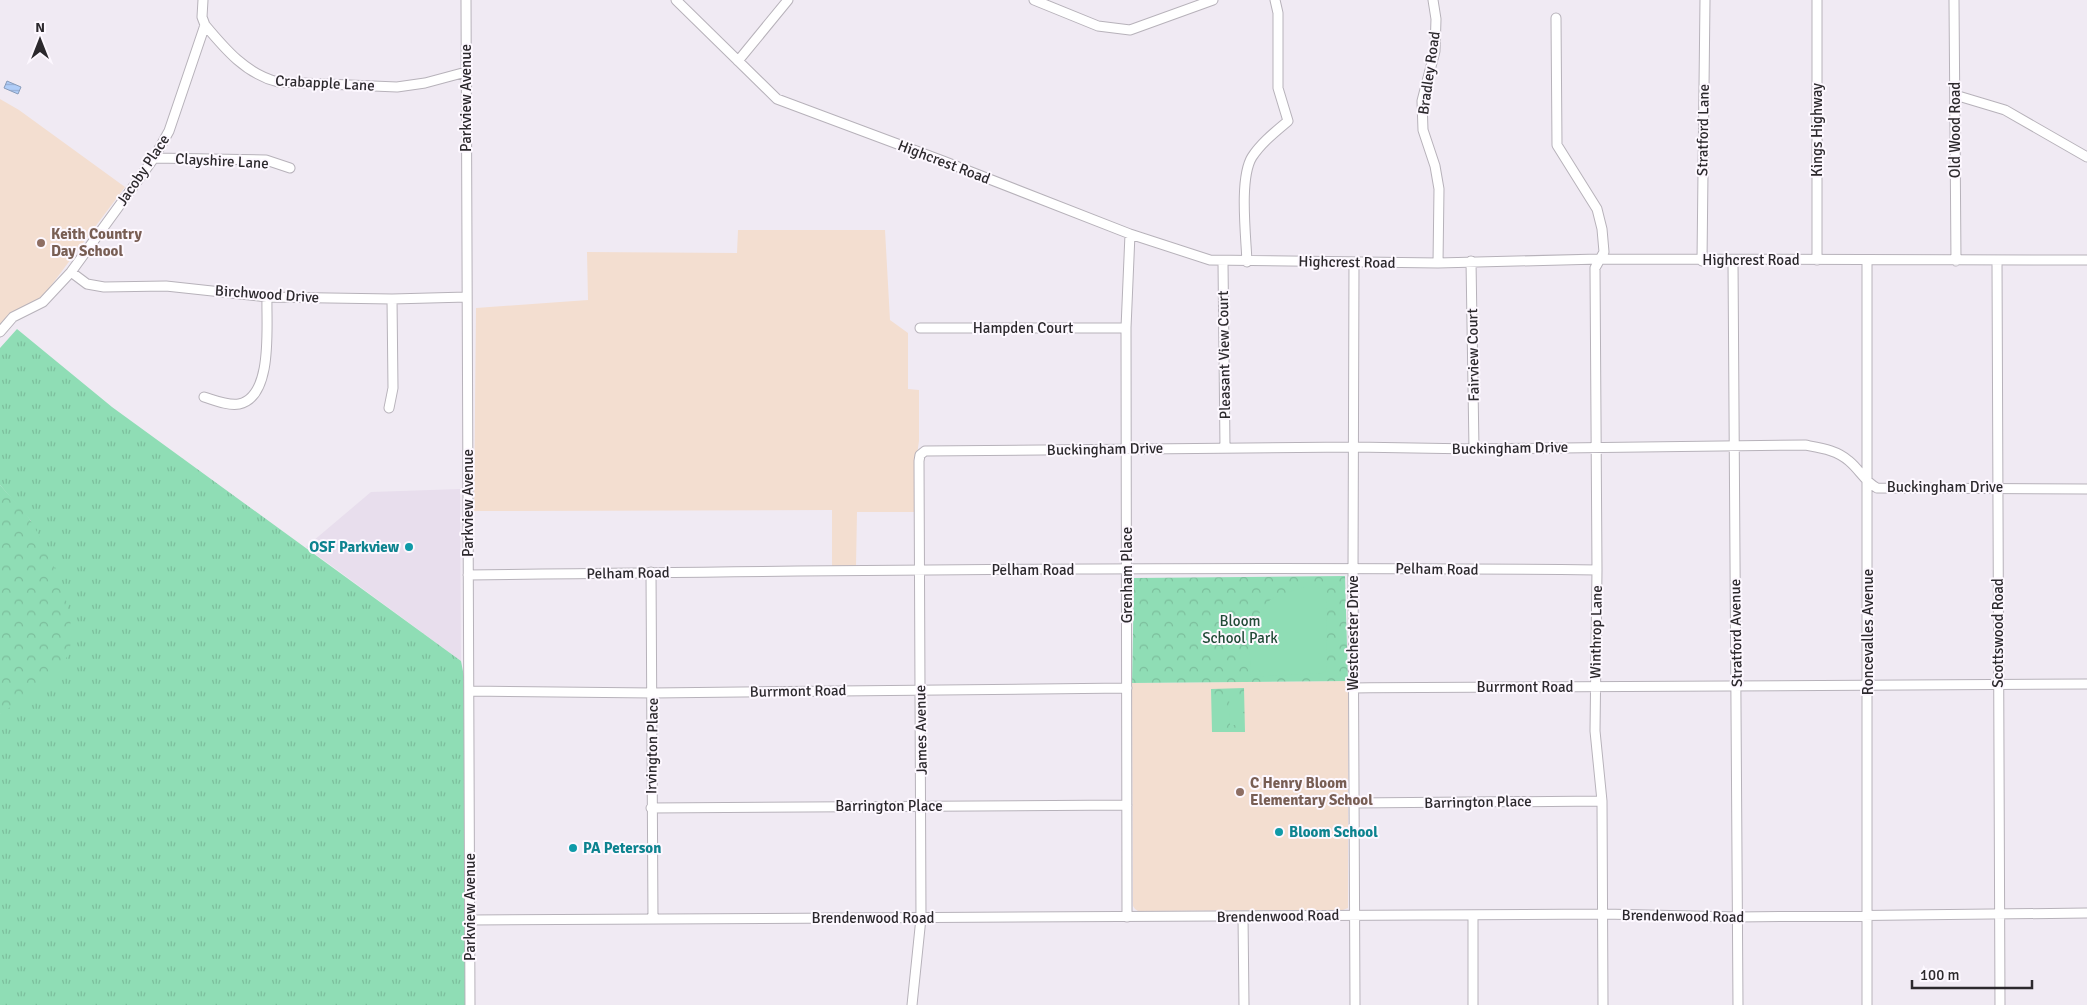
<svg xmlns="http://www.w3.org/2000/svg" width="2087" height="1005" font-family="Signika,sans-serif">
	<defs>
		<pattern id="grass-tufts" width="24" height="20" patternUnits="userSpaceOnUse" patternTransform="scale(1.25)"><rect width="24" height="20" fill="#8fddb5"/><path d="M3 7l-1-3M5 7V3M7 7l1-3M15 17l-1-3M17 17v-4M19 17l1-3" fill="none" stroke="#7cbe9c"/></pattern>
		<pattern id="forest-crowns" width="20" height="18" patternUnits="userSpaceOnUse" patternTransform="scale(1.25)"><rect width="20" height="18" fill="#8fddb5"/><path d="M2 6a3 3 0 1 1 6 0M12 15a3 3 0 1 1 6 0" fill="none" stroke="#7cbe9c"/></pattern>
		<pattern id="water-rules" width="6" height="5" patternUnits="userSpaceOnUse" patternTransform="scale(1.25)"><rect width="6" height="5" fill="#b0cdf8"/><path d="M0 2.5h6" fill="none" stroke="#98b0d5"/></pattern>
	</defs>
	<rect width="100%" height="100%" fill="#f0eaf3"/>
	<path fill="#e8deed" d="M 460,489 L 461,661 L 306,547 L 371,492 Z"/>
	<path fill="#f3ded0" d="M 0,99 L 19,110 L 125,187 L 41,299 L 0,326 Z
		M 738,230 L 885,230 L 890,320 L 908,333 L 908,389 L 919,390 L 919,441 L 914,475 L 914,512 L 857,512 L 856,566 L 832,567 L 832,510 L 474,511 L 476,308 L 588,300 L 587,252 L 737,253 Z
		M 1348,681 L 1348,908 L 1343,910 L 1138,911 L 1135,909 L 1133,906 L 1132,683 Z"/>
	<path fill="url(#grass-tufts)" d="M 17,329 L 112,407 L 461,661 L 467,692 L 464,902 L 466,1005 L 0,1005 L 0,714 L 31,521 L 0,485 L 0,348 Z"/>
	<path fill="url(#forest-crowns)" d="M 0,485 C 10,497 24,509 32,523 C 50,554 87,628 64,662 C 49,685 22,699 0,714 Z
		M 1345,576 L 1348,681 L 1132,683 L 1134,578 Z
		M 1244,688 L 1245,732 L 1212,732 L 1211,689 Z"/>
	<path fill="#8fddb5" d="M 1305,587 L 1327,587 L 1326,671 L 1322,673 L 1251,677 C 1249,651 1248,622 1268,602 C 1276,594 1294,591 1305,587 Z
		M 1212,696 L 1226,696 L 1226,725 L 1213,725 Z
		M 1229,696 L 1243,696 L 1243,725 L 1230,725 Z"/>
	<path fill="url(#water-rules)" stroke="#889cbb" d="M 7,81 L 21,87 L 18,94 L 4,88 Z"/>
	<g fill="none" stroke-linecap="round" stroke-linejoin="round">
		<defs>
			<path id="minor" d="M 466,0 L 470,1005
				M 676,0 L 777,99 L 943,161 L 1130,234 L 1210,260 L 1438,263 L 1600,259 L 2087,260
				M 1034,0 L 1098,26 L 1130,30 L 1213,0
				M 1433,0 L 1436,19 L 1435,51 L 1422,101 L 1423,130 L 1435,166 L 1439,189 L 1438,263
				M 1954,0 L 1956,261
				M 1556,18 L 1557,145 L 1597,209 L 1602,229 L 1604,252 L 1595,268 L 1597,570 L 1595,731 L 1602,801 L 1603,1005
				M 205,25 C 225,49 246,74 278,82 L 397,87 L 425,83 L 466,72
				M 738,61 L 788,0
				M 1955,95 L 2005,110 L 2087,157
				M 154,158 L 266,160 L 290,168
				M 1817,260 L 1817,0
				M 1867,260 L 1867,1005
				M 1471,261 L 1474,449
				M 1702,261 L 1705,0
				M 1733,261 L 1738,1005
				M 1997,261 L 2000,1005
				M 1223,262 L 1225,448
				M 1247,262 C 1246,236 1239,178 1252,157 C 1261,143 1275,132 1288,121 L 1278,88 L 1278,13 L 1275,0
				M 1354,262 L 1353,575 L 1355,1005
				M 71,272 L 87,284 L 104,287 L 166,286 L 267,297 L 392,299 L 467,297
				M 920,328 L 1126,328
				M 0,332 L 13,317 L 43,302 L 71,272 L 154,158 L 169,131 L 205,25 L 202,17 L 203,0
				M 204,397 C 214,400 228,406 239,404 C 274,397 266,323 267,297
				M 389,408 L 393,388 L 392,299
				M 651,572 L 653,919
				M 468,575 C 844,570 1221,566 1597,570
				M 1354,688 C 1598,686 1842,687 2087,684
				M 469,691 L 653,693 L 1127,688
				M 1353,803 L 1602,801
				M 651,808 L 1127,805
				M 1473,915 L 1473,1005
				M 1243,916 L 1244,1005
				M 1127,917 L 1126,328 L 1130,234
				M 470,920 L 1604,914 L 1737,917 L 2087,913
				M 912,1005 L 921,918 L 919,461 L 920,455 L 925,451 L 1354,447 L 1474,449 L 1805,445 C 1821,448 1837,450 1849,461 C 1860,470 1864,481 1877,488 L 2087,489"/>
		</defs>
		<use href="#minor" stroke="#b7b2ba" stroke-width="11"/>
		<use href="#minor" stroke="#fff" stroke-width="9"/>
	</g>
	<g fill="#8d6e63" stroke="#fdf8ff" stroke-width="2">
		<circle cx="41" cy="243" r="5"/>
		<circle cx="1240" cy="792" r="5"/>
	</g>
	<g fill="#0f9aa8" stroke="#fdf8ff" stroke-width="2">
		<circle cx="409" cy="547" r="5"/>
		<circle cx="1279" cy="832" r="5"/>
		<circle cx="573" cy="848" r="5"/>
	</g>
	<g text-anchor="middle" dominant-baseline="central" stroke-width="4" stroke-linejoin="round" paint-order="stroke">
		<g font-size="15" fill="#2c292d" stroke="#fdf8ff">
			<text transform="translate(1429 73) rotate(-82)">Bradley Road</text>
			<text transform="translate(325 83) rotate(3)">Crabapple Lane</text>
			<text transform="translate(466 98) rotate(-90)">Parkview Avenue</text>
			<text transform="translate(1703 130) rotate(-89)">Stratford Lane</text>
			<text transform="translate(1817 130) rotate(-90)">Kings Highway</text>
			<text transform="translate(1955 130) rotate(-90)">Old Wood Road</text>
			<text transform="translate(222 161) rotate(3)">Clayshire Lane</text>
			<text transform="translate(944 162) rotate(21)">Highcrest Road</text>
			<text transform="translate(143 170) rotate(-56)">Jacoby Place</text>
			<text x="1751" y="260">Highcrest Road</text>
			<text transform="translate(1347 262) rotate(1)">Highcrest Road</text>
			<text transform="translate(267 294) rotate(4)">Birchwood Drive</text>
			<text x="1023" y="328">Hampden Court</text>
			<text transform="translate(1224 355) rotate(-91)">Pleasant View Court</text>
			<text transform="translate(1473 355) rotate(-91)">Fairview Court</text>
			<text transform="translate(1510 448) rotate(-1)">Buckingham Drive</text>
			<text transform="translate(1105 449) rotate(-1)">Buckingham Drive</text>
			<text x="1945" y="487">Buckingham Drive</text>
			<text transform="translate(468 503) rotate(-90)">Parkview Avenue</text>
			<text transform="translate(1437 569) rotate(1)">Pelham Road</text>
			<text x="1033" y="570">Pelham Road</text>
			<text transform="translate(628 573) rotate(-1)">Pelham Road</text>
			<text transform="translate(1127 575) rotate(-90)">Grenham Place</text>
			<text transform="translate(1596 632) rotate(-89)">Winthrop Lane</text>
			<text transform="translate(1868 632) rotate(-90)">Roncevalles Avenue</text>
			<text transform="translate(1353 633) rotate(-90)">Westchester Drive</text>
			<text transform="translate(1736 633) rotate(-91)">Stratford Avenue</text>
			<text transform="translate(1998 633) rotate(-90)">Scottswood Road</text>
			<text x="1525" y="687">Burrmont Road</text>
			<text transform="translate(798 691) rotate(-1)">Burrmont Road</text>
			<text transform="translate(921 730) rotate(-91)">James Avenue</text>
			<text transform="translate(652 746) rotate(-89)">Irvington Place</text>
			<text transform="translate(1478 802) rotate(-1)">Barrington Place</text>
			<text x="889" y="806">Barrington Place</text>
			<text transform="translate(470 907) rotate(-90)">Parkview Avenue</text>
			<text transform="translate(1278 916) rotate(-1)">Brendenwood Road</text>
			<text transform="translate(1683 916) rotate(1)">Brendenwood Road</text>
			<text x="873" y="918">Brendenwood Road</text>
		</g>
		<g font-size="15" font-weight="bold" fill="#785e54" stroke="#fdf8ff" text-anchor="start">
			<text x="51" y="234">Keith Country<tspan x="51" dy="17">Day School</tspan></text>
			<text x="1250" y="783">C Henry Bloom<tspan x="1250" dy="17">Elementary School</tspan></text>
		</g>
		<g font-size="15" font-weight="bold" fill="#0d838f" stroke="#fdf8ff" text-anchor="start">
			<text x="399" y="547" text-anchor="end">OSF Parkview</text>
			<text x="1289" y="832">Bloom School</text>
			<text x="583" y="848">PA Peterson</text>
		</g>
		<g font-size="15" fill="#214b37" stroke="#fdf8ff">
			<text x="1240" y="621">Bloom<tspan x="1240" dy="17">School Park</tspan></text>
		</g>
	</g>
	<g transform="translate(40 40)" stroke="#fdf8ff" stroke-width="4" paint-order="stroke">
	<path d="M0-4L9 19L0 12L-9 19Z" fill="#2c292d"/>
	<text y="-8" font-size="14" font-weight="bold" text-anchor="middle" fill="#2c292d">N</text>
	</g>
	<path d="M1912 980v8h120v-8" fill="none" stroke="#2c292d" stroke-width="2.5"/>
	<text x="1920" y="980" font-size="15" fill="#2c292d" stroke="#fdf8ff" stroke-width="4" paint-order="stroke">100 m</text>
</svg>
